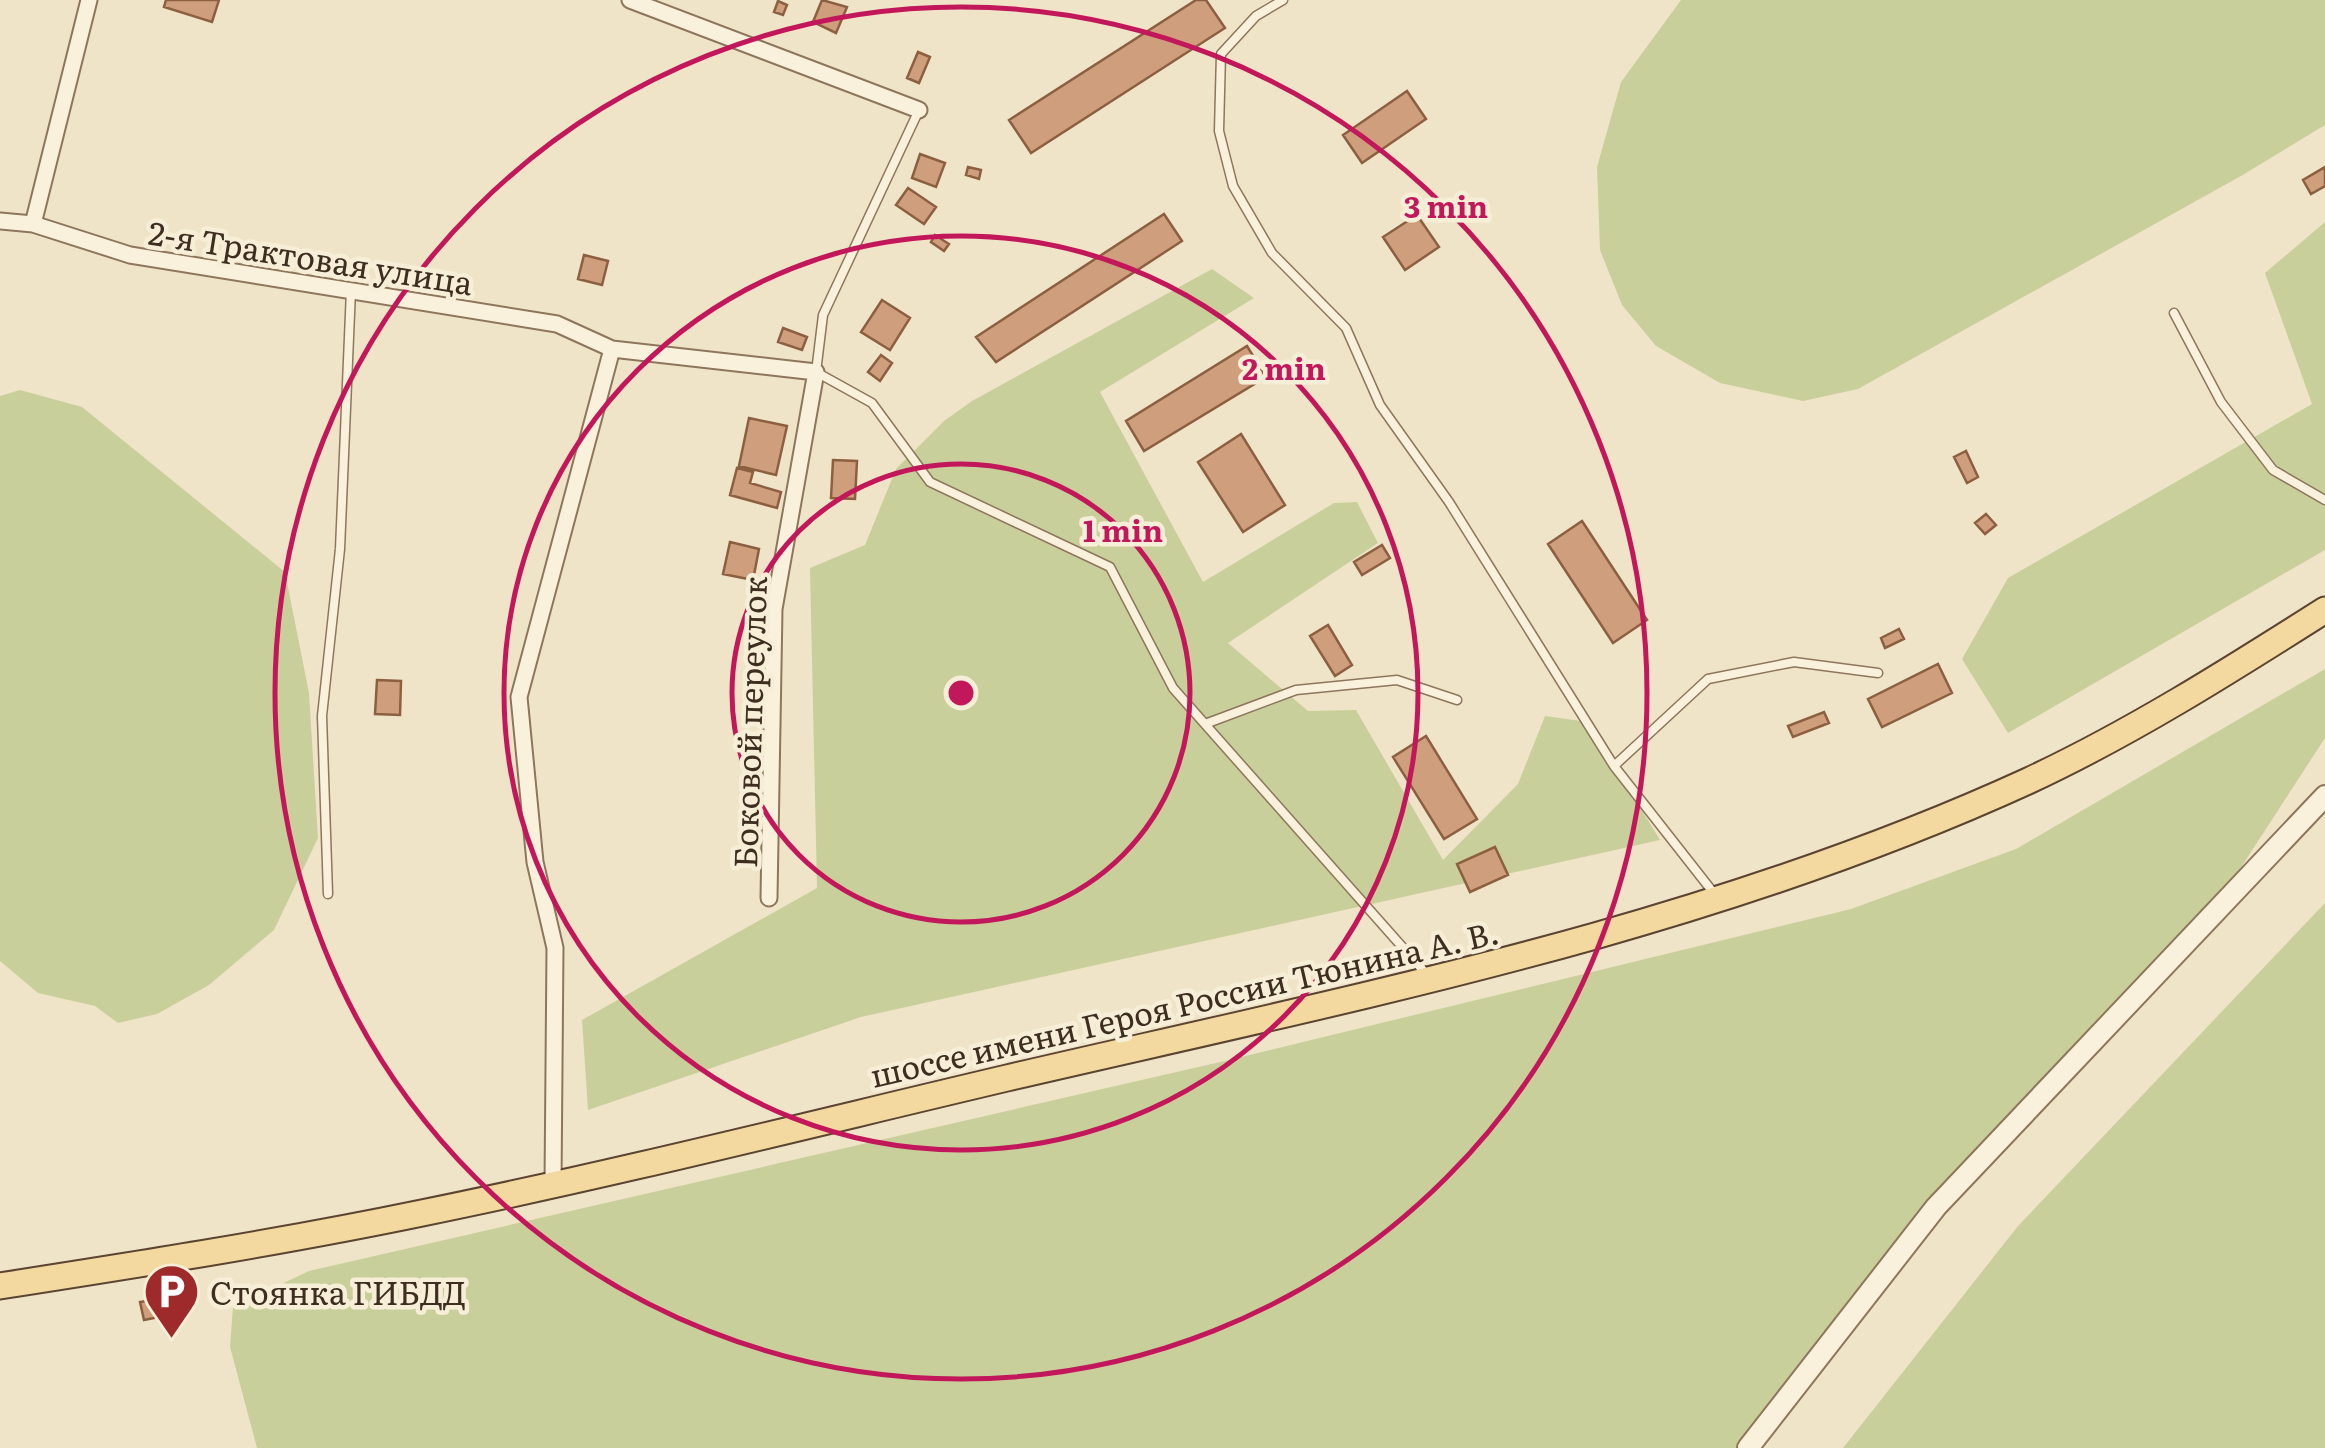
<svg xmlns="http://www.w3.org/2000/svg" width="2325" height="1448" font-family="Literata,serif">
	<rect width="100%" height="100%" fill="#f0e4c8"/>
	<path fill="#c9cf9b" d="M 1681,0 L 2325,0 L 2325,125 L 2241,176 L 1858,389 L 1803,401 L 1720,383 L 1656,346 L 1622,305 L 1600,250 L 1597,167 L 1621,82 Z
		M 2325,222 L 2325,550 L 2008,733 L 1962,659 L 2008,578 L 2312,404 L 2265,273 Z
		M 1212,269 L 1254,298 L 1100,392 L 1203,582 L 1334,503 L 1357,502 L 1378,543 L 1228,643 L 1308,711 L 1356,710 L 1443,860 L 1518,784 L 1545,716 L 1588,722 L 1660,840 L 861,1017 L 588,1110 L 582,1020 L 817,888 L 810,568 L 865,545 L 896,469 L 944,421 L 972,401 Z
		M 20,390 L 82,407 L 285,572 L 309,693 L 318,838 L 274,930 L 209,985 L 157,1014 L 118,1023 L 95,1006 L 38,993 L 0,961 L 0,396 Z
		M 2325,669 L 2325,738 L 2223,895 L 1928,1204 L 1752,1448 L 257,1448 L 230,1347 L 233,1307 L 309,1271 L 1229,1060 L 1851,909 L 2016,849 Z
		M 2325,903 L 2325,1448 L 1843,1448 L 2018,1226 Z"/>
	<path fill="#cf9f7d" stroke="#8d5f41" stroke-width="2.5" d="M 166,0 L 219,0 L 212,22 L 164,7 Z
		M 822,0 L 847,7 L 836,33 L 813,22 Z
		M 1196,0 L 1206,0 L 1225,28 L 1031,153 L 1009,120 Z
		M 778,1 L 787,5 L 783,15 L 774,12 Z
		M 918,52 L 930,57 L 919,83 L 907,78 Z
		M 1407,91 L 1426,119 L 1362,163 L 1343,135 Z
		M 920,154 L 945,163 L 936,187 L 912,178 Z
		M 968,167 L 981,170 L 979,179 L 966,175 Z
		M 2325,167 L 2325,186 L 2311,194 L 2303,180 Z
		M 908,188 L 936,207 L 924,224 L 896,205 Z
		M 1164,214 L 1182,241 L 996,362 L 976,337 Z
		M 1417,215 L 1439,247 L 1405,270 L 1383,237 Z
		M 935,235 L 949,244 L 944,251 L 931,242 Z
		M 584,255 L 608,261 L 602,285 L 578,279 Z
		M 882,300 L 910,318 L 890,350 L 861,332 Z
		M 783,328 L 807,337 L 802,350 L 778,342 Z
		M 1247,346 L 1266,377 L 1144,451 L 1126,421 Z
		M 881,355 L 892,363 L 880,381 L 868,372 Z
		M 749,418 L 787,426 L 776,475 L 739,466 Z
		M 1241,434 L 1285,505 L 1243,532 L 1198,462 Z
		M 1966,451 L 1978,477 L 1967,483 L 1954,457 Z
		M 833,460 L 857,461 L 855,499 L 831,498 Z
		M 737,468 L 753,472 L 750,483 L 781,492 L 777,508 L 730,495 Z
		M 1986,514 L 1996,525 L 1985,534 L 1975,523 Z
		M 1582,521 L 1647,620 L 1613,643 L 1548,544 Z
		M 730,542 L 759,549 L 753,580 L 723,574 Z
		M 1382,545 L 1390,558 L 1362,575 L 1354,562 Z
		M 1328,625 L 1352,665 L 1335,676 L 1310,636 Z
		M 1899,629 L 1904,639 L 1885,648 L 1881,638 Z
		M 1938,664 L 1952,693 L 1882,727 L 1868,699 Z
		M 377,680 L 401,681 L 400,715 L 375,714 Z
		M 1824,712 L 1829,723 L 1793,737 L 1788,726 Z
		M 1426,736 L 1477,819 L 1444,839 L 1393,757 Z
		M 1495,847 L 1508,875 L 1470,892 L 1457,864 Z
		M 160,1299 L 164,1316 L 144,1320 L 140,1302 Z"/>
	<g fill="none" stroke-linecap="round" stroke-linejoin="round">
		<defs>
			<path id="service" d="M 1283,0 L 1256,16 L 1221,54 L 1219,131 L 1233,186 L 1272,253 L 1346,328 L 1380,405 L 1449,502 L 1614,766
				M 919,110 L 823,315 L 816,372 L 872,403 L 930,482 L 1110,567 L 1173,688 L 1428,976
				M 2174,313 L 2221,402 L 2273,470 L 2325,500
				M 1205,724 L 1296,690 L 1397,680 L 1457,700
				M 328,894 L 322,716 L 340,549 L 351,290
				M 1716,896 L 1614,766 L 1708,679 L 1794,662 L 1878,673"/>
			<path id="minor" d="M 630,0 L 919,110
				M 0,221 L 33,224 L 130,255 L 557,324 L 612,349 L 816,372 L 774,609 L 769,898
				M 33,224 L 89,0
				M 553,1185 L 555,948 L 535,862 L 519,697 L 612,349"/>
			<path id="tertiary" d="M 1748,1448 L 1936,1207 L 2325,796"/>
			<path id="primary" d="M 0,1286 C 141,1264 282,1242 422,1213 C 618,1173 812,1124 1007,1078 C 1351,998 1705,929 2028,781 C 2131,733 2229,671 2325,610"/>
		</defs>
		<use href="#service" stroke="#8d765c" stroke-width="11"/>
		<use href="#minor" stroke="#8d765c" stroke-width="19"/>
		<use href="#tertiary" stroke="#8d765c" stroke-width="24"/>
		<use href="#primary" stroke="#5b4430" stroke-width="29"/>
		<use href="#service" stroke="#faf1dc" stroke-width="8"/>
		<use href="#minor" stroke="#faf1dc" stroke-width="15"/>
		<use href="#tertiary" stroke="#faf1dc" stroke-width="20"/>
		<use href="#primary" stroke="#f3d9a0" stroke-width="25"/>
	</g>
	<g fill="none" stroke="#c2185b" stroke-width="5">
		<circle cx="961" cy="693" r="229"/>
		<circle cx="961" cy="693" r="457"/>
		<circle cx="961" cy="693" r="686"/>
	</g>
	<defs>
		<symbol id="parking-pin" viewBox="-11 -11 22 30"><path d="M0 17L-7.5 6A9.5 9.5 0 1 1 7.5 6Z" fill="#9e2a2b" stroke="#f7eed8"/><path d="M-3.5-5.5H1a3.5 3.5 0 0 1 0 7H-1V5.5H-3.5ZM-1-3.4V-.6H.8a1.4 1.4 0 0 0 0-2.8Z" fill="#fff"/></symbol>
	</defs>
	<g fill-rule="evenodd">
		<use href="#parking-pin" x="140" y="1260" width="63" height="86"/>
	</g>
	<g text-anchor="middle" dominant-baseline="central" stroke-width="9" stroke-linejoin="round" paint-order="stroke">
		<g font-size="32" fill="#3d2e20" stroke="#f7eed8">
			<text transform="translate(311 256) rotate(9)">2-я Трактовая улица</text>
			<text transform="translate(748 722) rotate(-88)">Боковой переулок</text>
			<text transform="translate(1184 1002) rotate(-13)">шоссе имени Героя России Тюнина А. В.</text>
		</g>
		<g font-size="32" fill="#3d2e20" stroke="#f7eed8" text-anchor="start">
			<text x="210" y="1291">Стоянка ГИБДД</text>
		</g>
	</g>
	<circle cx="961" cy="693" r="15" fill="#c2185b" stroke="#f7eed8" stroke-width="5"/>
	<g font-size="30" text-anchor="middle" font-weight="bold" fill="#c2185b" stroke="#f7eed8" stroke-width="9" stroke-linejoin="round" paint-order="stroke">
		<text x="1446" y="218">3 min</text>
		<text x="1284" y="380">2 min</text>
		<text x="1123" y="542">1 min</text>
	</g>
</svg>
